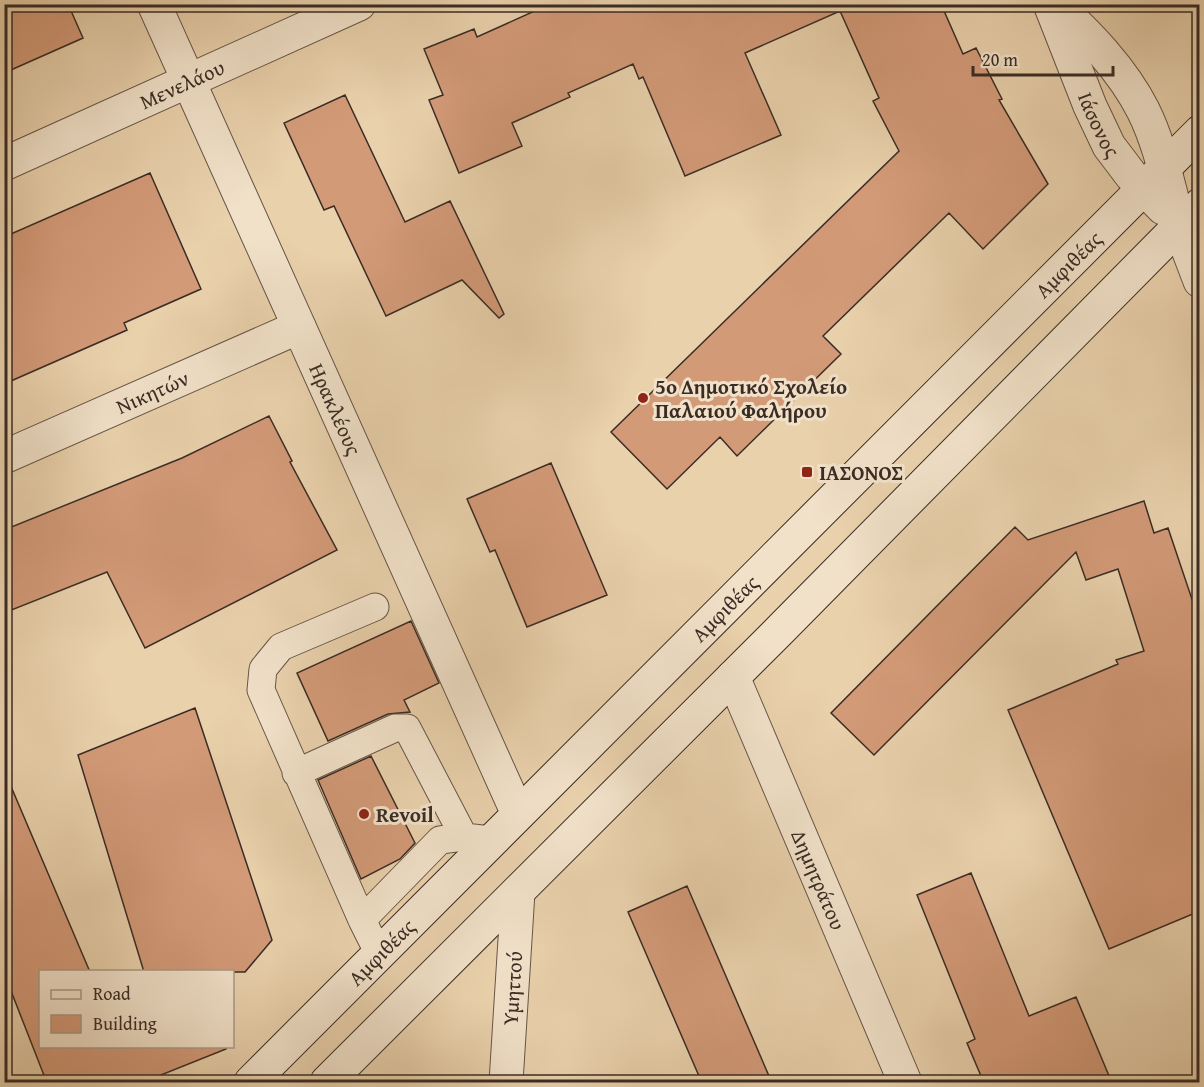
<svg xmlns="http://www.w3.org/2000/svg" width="1204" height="1087" font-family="'Gentium Book Plus',serif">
	<rect width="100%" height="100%" fill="#e9d1ac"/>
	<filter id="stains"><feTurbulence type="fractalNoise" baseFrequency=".00333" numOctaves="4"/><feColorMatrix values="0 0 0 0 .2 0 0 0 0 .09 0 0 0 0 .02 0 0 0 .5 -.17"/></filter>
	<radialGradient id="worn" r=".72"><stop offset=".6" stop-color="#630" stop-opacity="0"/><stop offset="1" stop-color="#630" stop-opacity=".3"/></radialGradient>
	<path fill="#d39a78" stroke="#3a2c25" stroke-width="1.5" d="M 4,4 L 68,4 L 83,38 L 4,73 Z
		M 550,4 L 941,4 L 963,54 L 976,48 L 1002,99 L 999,100 L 1048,184 L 983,249 L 949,213 L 823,336 L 841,354 L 737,456 L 720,437 L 667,489 L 611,432 L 899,151 L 873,101 L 879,98 L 840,11 L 745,53 L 781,135 L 685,176 L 643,77 L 639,79 L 633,64 L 568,93 L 570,97 L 512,123 L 522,146 L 459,173 L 429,100 L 443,95 L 424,49 L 474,29 L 477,37 Z
		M 345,95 L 405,222 L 450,201 L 504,314 L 499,318 L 462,280 L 386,316 L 334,206 L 324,210 L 284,123 Z
		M 150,173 L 201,289 L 124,323 L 127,330 L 4,384 L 4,237 Z
		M 269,416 L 292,461 L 290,462 L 337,550 L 145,648 L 107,572 L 4,613 L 4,530 L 182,458 Z
		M 551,463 L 607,595 L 527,627 L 495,550 L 490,552 L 467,499 Z
		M 1144,501 L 1154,533 L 1168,528 L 1200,623 L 1200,911 L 1109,949 L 1008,710 L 1118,664 L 1116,660 L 1144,651 L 1118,569 L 1086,580 L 1076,552 L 874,755 L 831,713 L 1015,527 L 1028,540 Z
		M 411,621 L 439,683 L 404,700 L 410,712 L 388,714 L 328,741 L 297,673 Z
		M 195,708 L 272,940 L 245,972 L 144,972 L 78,755 Z
		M 371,756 L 415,843 L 400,859 L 361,879 L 318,780 Z
		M 4,770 L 90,972 L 40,972 L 40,1047 L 226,1047 L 226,1049 L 141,1083 L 47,1083 L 4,973 Z
		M 971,873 L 1029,1016 L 1076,997 L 1112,1083 L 984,1083 L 967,1043 L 975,1039 L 917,895 Z
		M 687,886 L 772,1083 L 702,1083 L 628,912 Z"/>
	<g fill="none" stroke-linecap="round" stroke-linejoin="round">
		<defs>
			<path id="lane" d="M 296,773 L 395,728 L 407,728 L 464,837
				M 362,920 L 261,690 L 263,669 L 281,647 L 375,607
				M 379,954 L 362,920 L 440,840 L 464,837 L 482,839"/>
			<g id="street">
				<path id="s1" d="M 154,4 L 518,814"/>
				<path id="s2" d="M 1050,4 L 1090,106 L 1109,146 L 1131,175 L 1163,208"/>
				<path d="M 1055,4 C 1089,35 1122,69 1143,110 C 1161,146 1168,186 1179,224 C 1185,243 1193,262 1200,281"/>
				<path id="s3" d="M 4,164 L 359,4"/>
				<path id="s4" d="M 4,457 L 299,327"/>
				<path id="s5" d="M 733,677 L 905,1082"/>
				<path id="s6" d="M 506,1082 L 518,892"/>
			</g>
			<g id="secondary">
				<path id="s7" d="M 251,1082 L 1200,132"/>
				<path d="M 327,1082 L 780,630 L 1200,205"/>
			</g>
		</defs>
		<use href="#lane" stroke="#665547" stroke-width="29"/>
		<use href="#street" stroke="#665547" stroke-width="35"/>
		<use href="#secondary" stroke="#3a2c25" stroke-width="35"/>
		<use href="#lane" stroke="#f1e1c9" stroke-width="27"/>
		<use href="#street" stroke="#f1e1c9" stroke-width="33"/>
		<use href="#secondary" stroke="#f1e1c9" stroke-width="33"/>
	</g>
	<g fill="#8f2418" stroke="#f1e1c9" stroke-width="2">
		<circle cx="643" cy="398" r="6"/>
		<rect x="801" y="466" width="12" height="12" rx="3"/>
		<circle cx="364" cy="814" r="6"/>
	</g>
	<g text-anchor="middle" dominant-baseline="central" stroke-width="6" stroke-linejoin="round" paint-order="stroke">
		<g font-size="21" fill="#3a2c25" stroke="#f1e1c9">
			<text stroke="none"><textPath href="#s3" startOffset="195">Μενελάου</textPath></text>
			<text stroke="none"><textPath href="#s2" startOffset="130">Ιάσονος</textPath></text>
			<text stroke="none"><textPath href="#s7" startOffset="1156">Αμφιθέας</textPath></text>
			<text stroke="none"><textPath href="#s4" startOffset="162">Νικητών</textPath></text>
			<text stroke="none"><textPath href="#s1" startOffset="444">Ηρακλέους</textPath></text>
			<text stroke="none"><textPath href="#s7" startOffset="670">Αμφιθέας</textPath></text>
			<text stroke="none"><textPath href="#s5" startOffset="220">Δημητράτου</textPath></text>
			<text stroke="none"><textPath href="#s7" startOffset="184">Αμφιθέας</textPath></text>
			<text stroke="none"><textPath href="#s6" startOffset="94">Υμηττού</textPath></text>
		</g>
		<g font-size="21" font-weight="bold" fill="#3a2c25" stroke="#f1e1c9" text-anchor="start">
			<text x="655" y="386">5ο Δημοτικό Σχολείο<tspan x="655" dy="24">Παλαιού Φαλήρου</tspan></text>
			<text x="819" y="472">ΙΑΣΟΝΟΣ</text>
			<text x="376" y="814">Revoil</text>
		</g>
	</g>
	<rect width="1204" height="1087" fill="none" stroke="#e9d1ac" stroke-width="24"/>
	<rect x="6" y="6" width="1192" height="1075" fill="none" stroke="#3a2c25" stroke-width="3"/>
	<rect x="12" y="12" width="1180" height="1063" fill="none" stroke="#3a2c25" stroke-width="1.5"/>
	<rect x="39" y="970" width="195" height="78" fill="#f1e1c9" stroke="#a89987" stroke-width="1.5"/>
	<rect x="51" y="990" width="30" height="9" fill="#f1e1c9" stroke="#a89987" stroke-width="1.5"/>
	<text x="93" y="1000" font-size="18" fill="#3a2c25">Road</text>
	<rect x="51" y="1015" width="30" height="18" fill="#d39a78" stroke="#a89987" stroke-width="1.5"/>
	<text x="93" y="1030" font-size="18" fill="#3a2c25">Building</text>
	<path d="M973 66v9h140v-9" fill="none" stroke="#3a2c25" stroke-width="3"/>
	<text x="982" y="66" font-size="18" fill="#3a2c25" stroke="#f1e1c9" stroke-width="4.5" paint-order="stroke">20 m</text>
	<rect width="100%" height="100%" filter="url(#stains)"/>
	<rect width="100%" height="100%" fill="url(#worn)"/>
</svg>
